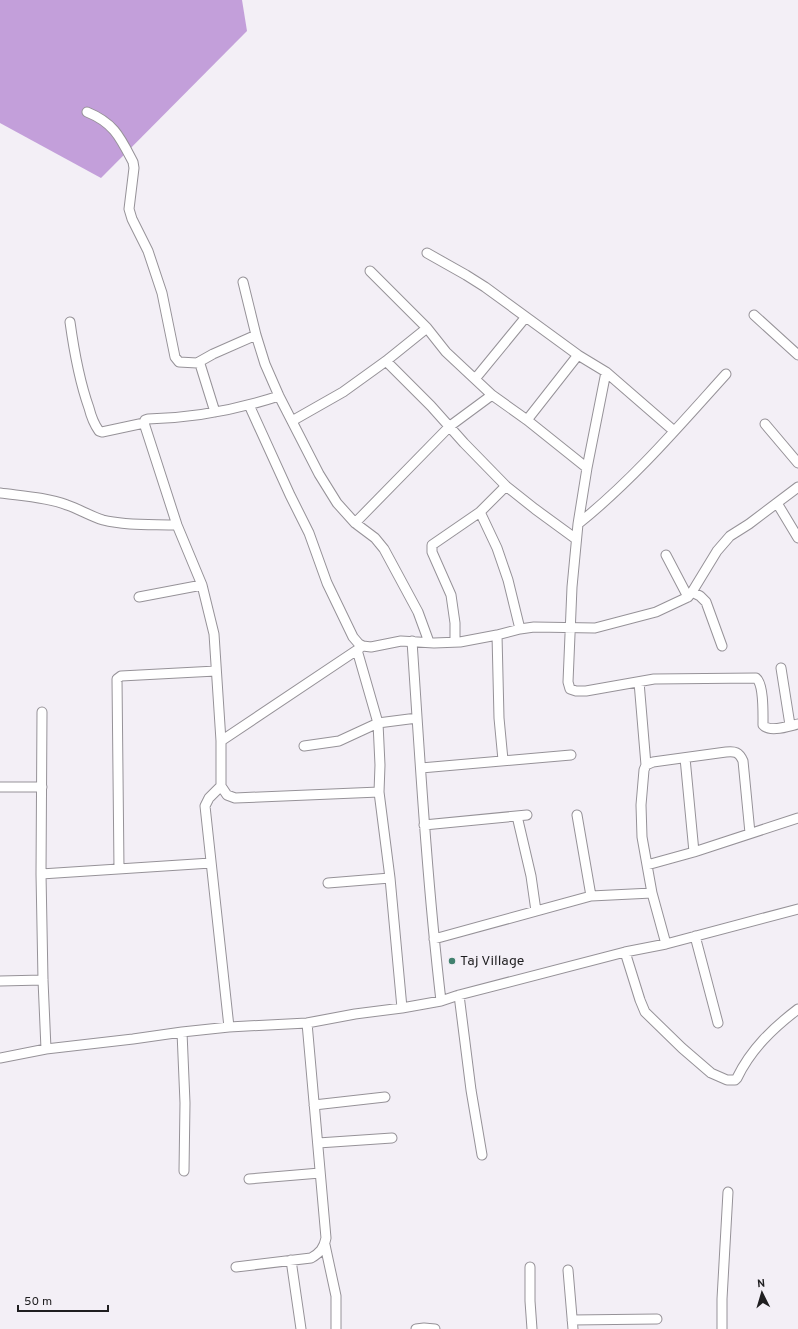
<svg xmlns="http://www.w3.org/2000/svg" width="798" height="1329" font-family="Overpass,sans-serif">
	<rect width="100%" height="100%" fill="#f3eff6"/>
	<path fill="#c39fda" d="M 0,0 L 242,0 L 247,31 L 101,178 L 0,123 Z"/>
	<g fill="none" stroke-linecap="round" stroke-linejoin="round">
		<defs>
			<path id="minor" d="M 87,112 C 114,123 120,137 133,162 L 134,168 L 129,209 L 132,219 L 148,251 L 162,293 L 175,357 L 179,362 L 197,363 L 200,364 L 215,412
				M 427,253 L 466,275 L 485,287 L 578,355 L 606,372 L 674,431
				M 370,271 L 427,328 L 446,352 L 492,395 L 527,420 L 587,468
				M 243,282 L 256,335 L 265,364 L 279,396 L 319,474 L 337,503 L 355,523 L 375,538 L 384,549 L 418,612 L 429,642
				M 754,315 L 798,355
				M 70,322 C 74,351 79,380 89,408 C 91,416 94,424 99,431 L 102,432 L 144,423 L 145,420 L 148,419 C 193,418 236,410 279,396
				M 386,361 L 431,406 L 464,443 L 506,486 L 535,509 L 576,539
				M 197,363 L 213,354 L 256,335
				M 606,372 L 587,468 L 578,524 L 572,587 L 568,682 L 570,689 L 576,691 L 586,691 L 654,679 L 756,678 C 764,684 763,715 763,725 C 770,733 789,726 798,724
				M 475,379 L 525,318
				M 249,405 L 290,495 L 309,533 L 327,583 L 353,637 L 359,644 L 363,646 L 371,647 L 401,641 L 434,643 L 460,642 L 497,635 L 520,629 L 534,627 L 595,628 L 656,612 L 688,597 L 692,592 L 717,551 L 730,536 L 749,524 L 798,487
				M 527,420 L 578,355
				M 292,421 L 343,392 L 386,361 L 427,328
				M 144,423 L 177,525 L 202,585 L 214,634 L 221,741 L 221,786 L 227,795 L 235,798 L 379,792
				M 765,424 L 798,463
				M 0,493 C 22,496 46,497 67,505 C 79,509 90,516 103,520 C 127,526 153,524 177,525
				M 777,503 L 798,538
				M 480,512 L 497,548 L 508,580 L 520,629
				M 355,523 L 450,426 L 492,395
				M 578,524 C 633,480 679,426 726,374
				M 666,555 L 688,597
				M 692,592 L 700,596 L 706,602 L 722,646
				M 139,597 L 202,585
				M 497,635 L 499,718 L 503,760
				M 412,641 C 420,761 427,881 441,1001
				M 455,642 L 455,623 L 451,595 L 432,552 L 432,545 L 480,512 L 506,486
				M 357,650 L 378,723 L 380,765 L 379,792 L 390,878 L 402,1008
				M 781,668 L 790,725
				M 639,682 L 646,765
				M 42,712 L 41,874 L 43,980 L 46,1049
				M 221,741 L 360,648
				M 304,746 L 339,741 L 378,723 L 417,718
				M 685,758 L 694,852
				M 421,768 L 571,755
				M 221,786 L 209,798 L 205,806 L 229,1027
				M 0,787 L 42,787
				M 577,815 L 591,896
				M 517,816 L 531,876 L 536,911
				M 424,825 L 527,815
				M 647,865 L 694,852 L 798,818
				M 119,869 L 117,679 L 121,676 L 216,671
				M 41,874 L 211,863
				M 328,883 L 390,878
				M 695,936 L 718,1023
				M 434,939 L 591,896 L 652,893
				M 666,944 L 652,893 L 642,837 L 641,805 L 644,770 L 646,765 L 653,762 L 726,752 C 735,751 739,752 743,761 L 750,833
				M 625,952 L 640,1000 L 645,1012 L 682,1048 L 711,1073 L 727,1080 L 735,1080 L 737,1078 C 751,1049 773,1028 798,1009
				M 0,981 L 43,980
				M 459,995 L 471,1090 L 482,1155
				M 182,1032 L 185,1103 L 184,1171
				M 0,1058 L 46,1049 L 133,1039 L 182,1032 L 229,1027 L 307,1023 L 355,1014 L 402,1008 L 441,1001 L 459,995 L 625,952 L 666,944 L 798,909
				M 314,1105 L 385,1097
				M 318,1143 L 392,1138
				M 249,1179 L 320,1173
				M 325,1245 L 336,1296 L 336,1329
				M 291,1260 L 301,1329
				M 236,1267 L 311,1258 C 320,1253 324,1248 326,1238 L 307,1023
				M 530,1267 L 530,1301 L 532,1329
				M 568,1270 L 573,1329
				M 572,1320 L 657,1319
				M 416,1329 L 424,1328 L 435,1329
				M 722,1329 L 722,1299 L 728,1192"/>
		</defs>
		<use href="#minor" stroke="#969298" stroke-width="11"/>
		<use href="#minor" stroke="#fff" stroke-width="9"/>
	</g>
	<circle fill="#41816f" stroke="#f3eff6" stroke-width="1.5" cx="452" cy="961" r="4"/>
	<g text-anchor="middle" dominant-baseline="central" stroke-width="3" stroke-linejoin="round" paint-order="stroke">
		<g font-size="14" fill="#1f1e20" stroke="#f3eff6" text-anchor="start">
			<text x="460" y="961">Taj Village</text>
		</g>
	</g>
	<g transform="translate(762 1293) rotate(355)" stroke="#f3eff6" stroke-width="3" paint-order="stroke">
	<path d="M0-3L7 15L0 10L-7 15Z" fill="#1f1e20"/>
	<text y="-6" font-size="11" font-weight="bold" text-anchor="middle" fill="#1f1e20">N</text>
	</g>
	<path d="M18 1305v6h90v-6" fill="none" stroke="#1f1e20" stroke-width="2"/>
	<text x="24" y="1305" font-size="12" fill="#1f1e20" stroke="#f3eff6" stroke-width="3" paint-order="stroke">50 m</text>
</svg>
